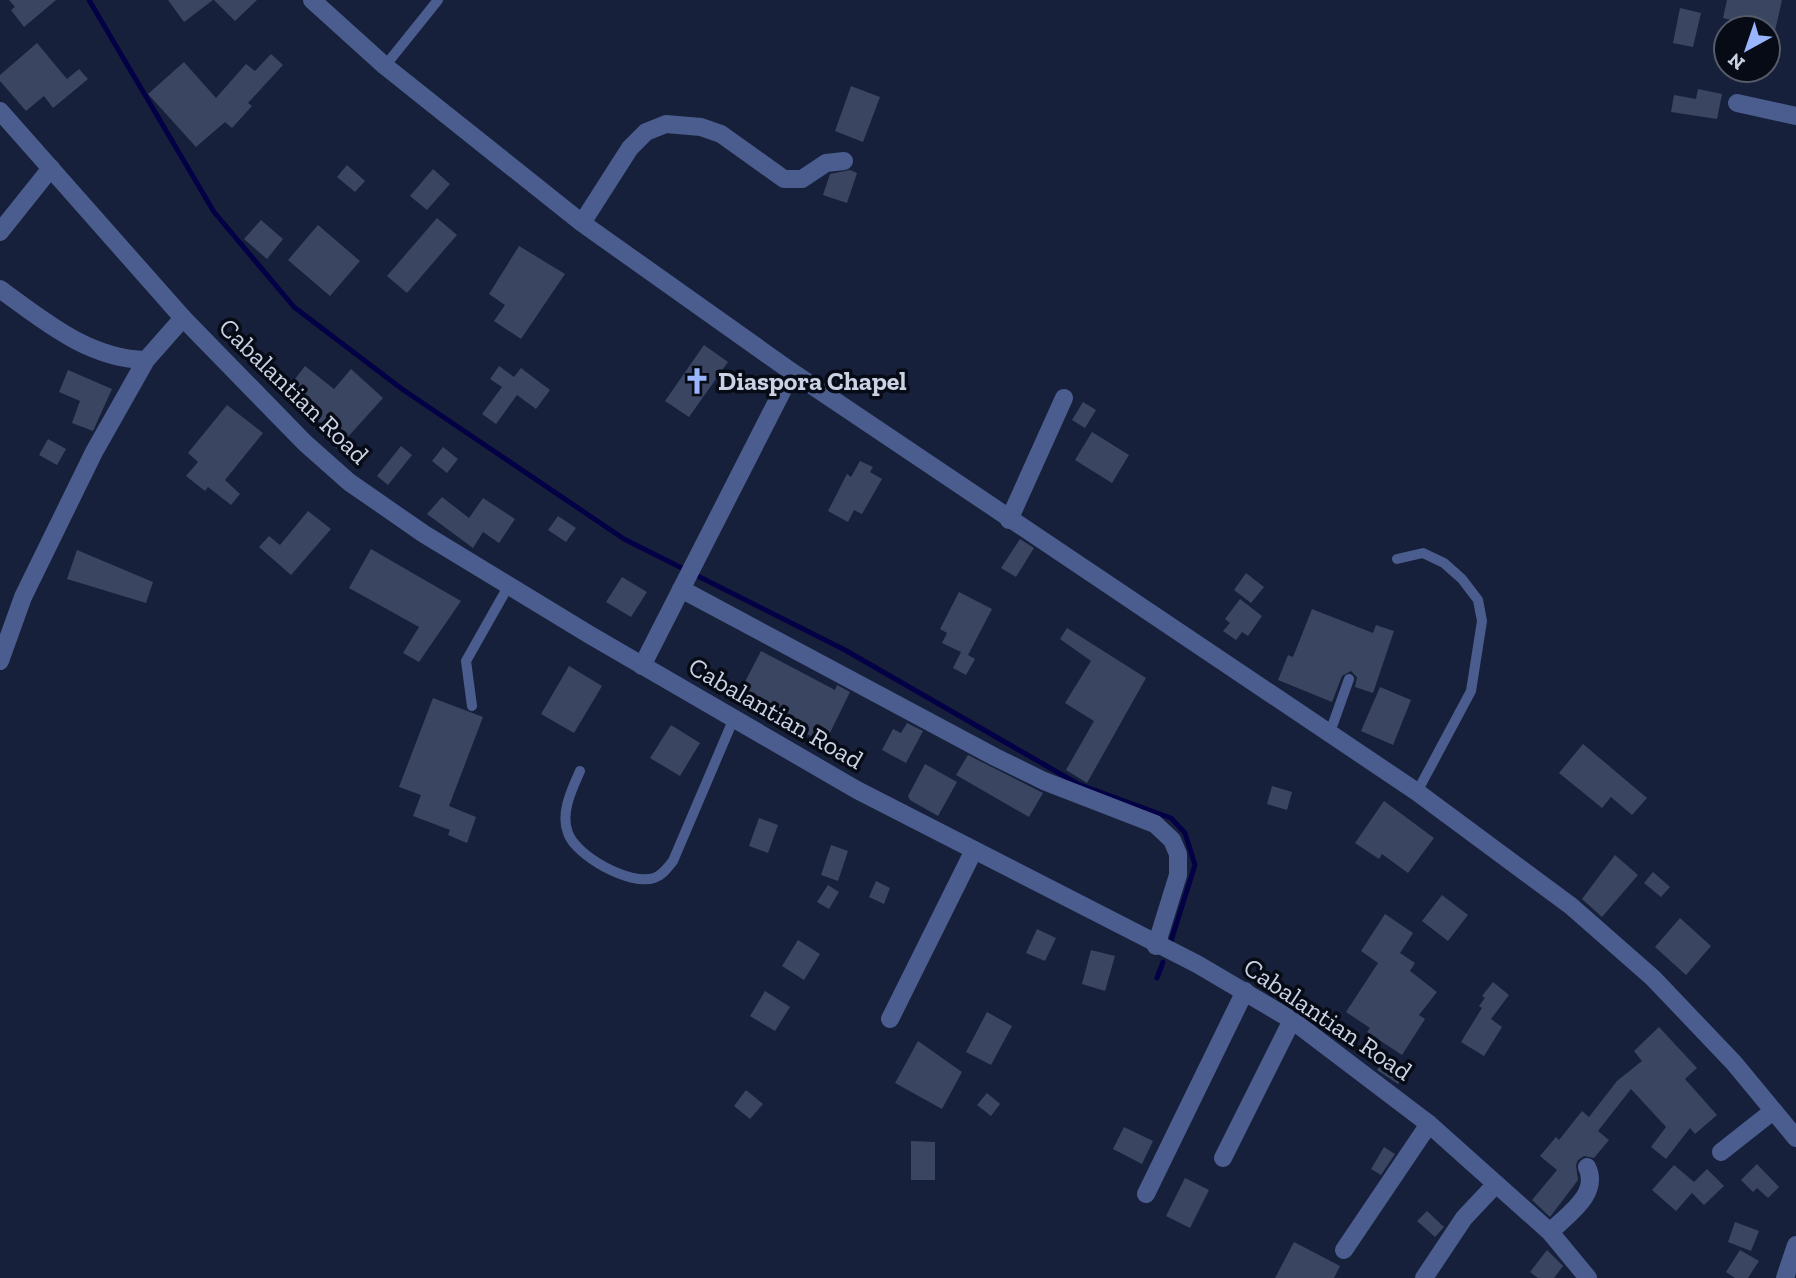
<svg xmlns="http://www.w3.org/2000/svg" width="1796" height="1278" font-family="'Zilla Slab',serif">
	<rect width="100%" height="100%" fill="#17203a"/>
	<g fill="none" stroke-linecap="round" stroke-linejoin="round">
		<path stroke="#030045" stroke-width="5" d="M 89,0 L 214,212 L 294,307 L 402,389 L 624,539 L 845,650 L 1078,784 L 1171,818 L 1185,833 L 1195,865 L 1171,941
			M 1157,978 L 1163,962"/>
	</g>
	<path fill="#3a4561" d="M 9,0 L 56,0 L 24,27 L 11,10 L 15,7 Z
		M 168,0 L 213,0 L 184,22 Z
		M 214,0 L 257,0 L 235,21 Z
		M 1727,0 L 1782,0 L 1775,31 L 1723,18 Z
		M 1680,8 L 1701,13 L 1693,47 L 1673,43 Z
		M 37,43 L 67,79 L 79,69 L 88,79 L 53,108 L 44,96 L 26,111 L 0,81 L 0,75 Z
		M 271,54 L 283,65 L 248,103 L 252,106 L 232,128 L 225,122 L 196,147 L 148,94 L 184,62 L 216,98 L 246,64 L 255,71 Z
		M 851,86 L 880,97 L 863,142 L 835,131 Z
		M 1698,89 L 1722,94 L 1717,119 L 1671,112 L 1674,95 L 1696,99 Z
		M 347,165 L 365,181 L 355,192 L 337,177 Z
		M 433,169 L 450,184 L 427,210 L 410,196 Z
		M 850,170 L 857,173 L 847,203 L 823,195 L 830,174 Z
		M 437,218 L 457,235 L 407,293 L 387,276 Z
		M 261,220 L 283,239 L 267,259 L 244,239 Z
		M 318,225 L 360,261 L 330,296 L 288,260 Z
		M 519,246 L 565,274 L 521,339 L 494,321 L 505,305 L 489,294 Z
		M 704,345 L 728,362 L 689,417 L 665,401 Z
		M 305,366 L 334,389 L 351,369 L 383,398 L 337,449 L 319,432 L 323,428 L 282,396 Z
		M 499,366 L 514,377 L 521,368 L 550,390 L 536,409 L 517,395 L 496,424 L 482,414 L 502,387 L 490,379 Z
		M 68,370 L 112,389 L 93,431 L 72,423 L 80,401 L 59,392 Z
		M 1083,402 L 1096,410 L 1085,428 L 1072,420 Z
		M 227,405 L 263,433 L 225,480 L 240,494 L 231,505 L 208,487 L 205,491 L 186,476 L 198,462 L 188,453 Z
		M 1092,432 L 1129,455 L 1112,483 L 1075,460 Z
		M 48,439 L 66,449 L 57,465 L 39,455 Z
		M 401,446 L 412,455 L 388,485 L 377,476 Z
		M 443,447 L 458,459 L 447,473 L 432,461 Z
		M 860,461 L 873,467 L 870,472 L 882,479 L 862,514 L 854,510 L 848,522 L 828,511 L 847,474 L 851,477 Z
		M 442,497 L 469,518 L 483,498 L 515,519 L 499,543 L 483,532 L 473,548 L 427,514 Z
		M 308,511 L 331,529 L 291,575 L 259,547 L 269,536 L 280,545 Z
		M 558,516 L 576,528 L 566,542 L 548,530 Z
		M 1020,539 L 1034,548 L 1016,577 L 1001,568 Z
		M 371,549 L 461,601 L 419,662 L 403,653 L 419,627 L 349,588 Z
		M 77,550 L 153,582 L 146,603 L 67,579 Z
		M 1246,573 L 1264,587 L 1251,603 L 1234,590 Z
		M 622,577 L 647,592 L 631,617 L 606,602 Z
		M 959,592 L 992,609 L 968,655 L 975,659 L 966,675 L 953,668 L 961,652 L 942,643 L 947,633 L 940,629 Z
		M 1240,599 L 1262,616 L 1248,636 L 1242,632 L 1236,640 L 1223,631 L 1230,623 L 1225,619 Z
		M 1312,609 L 1373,633 L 1376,625 L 1394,631 L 1373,693 L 1355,687 L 1357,677 L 1351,671 L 1342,676 L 1332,702 L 1278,680 L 1288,655 L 1293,657 Z
		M 1067,628 L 1146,678 L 1087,783 L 1066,770 L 1094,721 L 1065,703 L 1091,661 L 1060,639 Z
		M 761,651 L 835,690 L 837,685 L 850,692 L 825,743 L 736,699 Z
		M 569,666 L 602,686 L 574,733 L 541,714 Z
		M 1380,687 L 1411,700 L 1393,745 L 1361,731 Z
		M 433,698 L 483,717 L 449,806 L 476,817 L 467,843 L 448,835 L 450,830 L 413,816 L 421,795 L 399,787 Z
		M 907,723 L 923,731 L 906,763 L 882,750 L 893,729 L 901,733 Z
		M 671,725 L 700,743 L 680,776 L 650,758 Z
		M 1583,744 L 1647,798 L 1632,815 L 1611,797 L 1602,808 L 1559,773 Z
		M 968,755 L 1043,793 L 1029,817 L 956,775 Z
		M 925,764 L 957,782 L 938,816 L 910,800 L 908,796 Z
		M 1272,786 L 1292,792 L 1287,810 L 1267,804 Z
		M 1384,801 L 1434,838 L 1408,873 L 1382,854 L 1379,859 L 1355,843 Z
		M 759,818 L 778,825 L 768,853 L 749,846 Z
		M 831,845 L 848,851 L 838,881 L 821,875 Z
		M 1615,855 L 1638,875 L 1602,917 L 1582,899 Z
		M 1653,872 L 1670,887 L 1661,897 L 1644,883 Z
		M 876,881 L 890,888 L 884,904 L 869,897 Z
		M 828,885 L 839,892 L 829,909 L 817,902 Z
		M 1442,895 L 1468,915 L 1448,941 L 1422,921 Z
		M 1385,914 L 1413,933 L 1400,953 L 1415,963 L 1410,971 L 1437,992 L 1419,1015 L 1425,1019 L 1402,1055 L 1367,1032 L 1370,1028 L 1346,1012 L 1378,963 L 1361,951 Z
		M 1680,918 L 1711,946 L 1686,975 L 1655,947 Z
		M 1037,929 L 1056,938 L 1045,961 L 1026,953 Z
		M 798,940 L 820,954 L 804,980 L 782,966 Z
		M 1091,950 L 1115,956 L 1105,991 L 1082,984 Z
		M 1493,982 L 1509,995 L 1491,1019 L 1502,1027 L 1484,1056 L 1461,1042 L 1482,1008 L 1479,1006 L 1485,998 L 1482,996 Z
		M 765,991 L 790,1007 L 775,1031 L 750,1016 Z
		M 987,1012 L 1012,1026 L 991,1065 L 966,1052 Z
		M 1659,1027 L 1697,1068 L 1685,1079 L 1717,1115 L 1695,1134 L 1690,1128 L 1666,1159 L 1651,1147 L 1666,1127 L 1631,1089 L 1598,1131 L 1609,1140 L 1594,1158 L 1584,1156 L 1578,1160 L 1576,1165 L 1578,1180 L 1550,1217 L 1532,1200 L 1557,1170 L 1540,1156 L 1556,1137 L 1559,1140 L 1582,1111 L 1589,1117 L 1617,1081 L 1642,1061 L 1634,1051 Z
		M 918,1041 L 962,1072 L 942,1109 L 895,1083 Z
		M 1386,1057 L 1407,1070 L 1398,1084 L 1377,1070 Z
		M 746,1090 L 763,1104 L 750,1119 L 734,1106 Z
		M 987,1093 L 1000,1104 L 991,1116 L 977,1105 Z
		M 1124,1127 L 1153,1141 L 1142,1164 L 1113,1149 Z
		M 911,1141 L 935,1142 L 935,1180 L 911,1180 Z
		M 1384,1147 L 1395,1154 L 1381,1175 L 1371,1169 Z
		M 1757,1164 L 1779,1187 L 1768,1198 L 1757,1188 L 1753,1192 L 1741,1180 Z
		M 1674,1165 L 1694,1182 L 1707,1169 L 1724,1186 L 1704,1205 L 1692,1193 L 1676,1211 L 1652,1190 Z
		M 1185,1178 L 1209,1190 L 1190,1228 L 1166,1216 Z
		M 1427,1211 L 1444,1227 L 1435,1237 L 1417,1221 Z
		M 1735,1222 L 1759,1231 L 1751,1251 L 1728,1242 Z
		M 1294,1242 L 1340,1266 L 1334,1278 L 1275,1278 Z
		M 1547,1250 L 1563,1266 L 1554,1278 L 1538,1278 L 1530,1272 Z
		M 1740,1250 L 1759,1261 L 1748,1278 L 1735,1278 L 1726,1272 Z"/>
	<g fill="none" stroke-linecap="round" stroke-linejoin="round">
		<path stroke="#4a5d8e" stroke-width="10" d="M 385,66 L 438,0
			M 1397,559 L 1423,553 L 1444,563 L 1462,579 L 1478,600 L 1482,621 L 1471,691 L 1417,792
			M 472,706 L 466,661 L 509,585
			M 1329,735 L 1349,679
			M 580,771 C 572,789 560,813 568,833 C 576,856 630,886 654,878 C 663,875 667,868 673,861 L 734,718"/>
		<path stroke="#4a5d8e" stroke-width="18" d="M 312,0 L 385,66 L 582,223 L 792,372 L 1417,792 L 1571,906 L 1653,978 L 1734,1063 L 1796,1138
			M 1737,103 L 1796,116
			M 582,223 L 630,148 L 646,132 L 666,124 L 701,127 L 721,134 L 784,179 L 802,179 L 826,163 L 844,161
			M 0,232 L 51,168
			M 0,289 C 44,321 89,359 146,360
			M 1009,520 L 1064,398
			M 681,589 L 995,757 L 1044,781 L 1155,824 L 1172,840 L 1178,854 L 1178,875 L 1156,946
			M 0,661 L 23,597 L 94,452 L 146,360 L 183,318
			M 642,666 L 792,372
			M 890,1019 L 974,850
			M 1721,1152 L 1773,1111
			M 1223,1158 L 1292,1020
			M 1146,1194 L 1245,991
			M 1550,1232 C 1568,1214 1600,1194 1587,1167
			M 1344,1250 L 1429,1124
			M 1424,1278 L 1464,1218 L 1496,1184
			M 1785,1278 L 1796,1245"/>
		<path stroke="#4a5d8e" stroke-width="18" d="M 0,111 L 183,318 L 305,443 L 349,482 L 424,534 L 590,635 L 857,790 L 1197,964 L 1292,1020 L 1429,1124 L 1550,1232 L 1588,1278"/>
	</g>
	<defs>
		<symbol id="church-bare" viewBox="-9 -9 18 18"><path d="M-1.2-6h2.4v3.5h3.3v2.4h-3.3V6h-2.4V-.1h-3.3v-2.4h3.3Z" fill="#99b5fd" stroke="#070b16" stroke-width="2.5" paint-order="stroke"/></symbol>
	</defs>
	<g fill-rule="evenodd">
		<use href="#church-bare" x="678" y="362" width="38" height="38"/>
	</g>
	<g text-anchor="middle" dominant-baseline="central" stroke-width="7" stroke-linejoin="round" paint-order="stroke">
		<g font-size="26" font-weight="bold" fill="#cbd2e4" stroke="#070b16" text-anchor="start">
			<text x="718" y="381">Diaspora Chapel</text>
		</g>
		<g font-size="26" fill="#cbd2e4" stroke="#070b16">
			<text transform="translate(294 391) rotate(44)">Cabalantian Road</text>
			<text transform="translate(776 713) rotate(30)">Cabalantian Road</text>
			<text transform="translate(1328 1019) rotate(34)">Cabalantian Road</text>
		</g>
	</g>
	<g transform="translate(1747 49) rotate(220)"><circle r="33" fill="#070b16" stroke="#555b68" stroke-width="2"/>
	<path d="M0-5L12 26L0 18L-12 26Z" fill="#99b5fd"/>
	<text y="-10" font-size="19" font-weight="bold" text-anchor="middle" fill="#cbd2e4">N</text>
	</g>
</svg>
